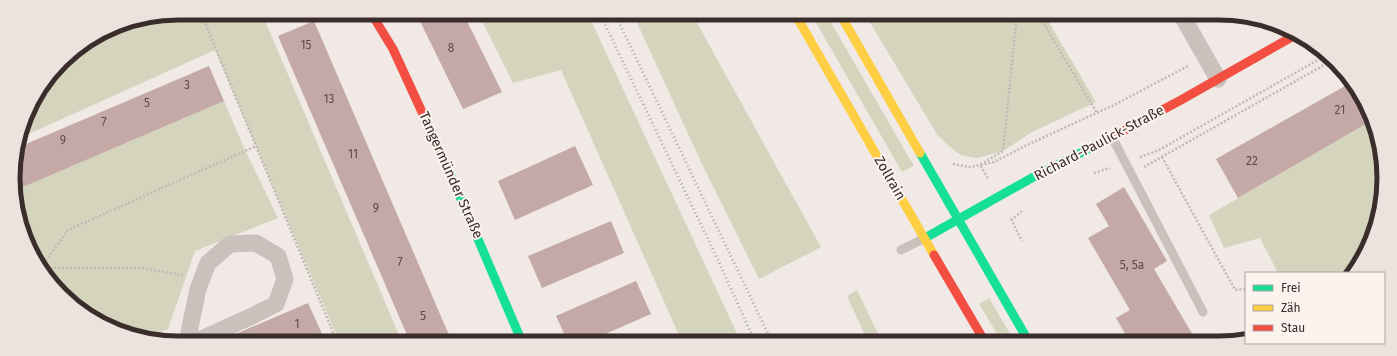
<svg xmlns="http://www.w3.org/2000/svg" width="1397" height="356" font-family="'Fira Sans',sans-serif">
	<rect width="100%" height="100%" fill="#f0e9e5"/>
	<path fill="#d5d5be" d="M 178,13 L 281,13 L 266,23 L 402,342 L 335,342 L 338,339 L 215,50 L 22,137 L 30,105 L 69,55 L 83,48 L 115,25 Z
		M 478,13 L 588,14 L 741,342 L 682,342 L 561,70 L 513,83 Z
		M 633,14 L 692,14 L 821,247 L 759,279 L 701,162 Z
		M 811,14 L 826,14 L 914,166 L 902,172 Z
		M 865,14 L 944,14 L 949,21 L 960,14 L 1044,14 L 1096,102 L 1032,132 L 1003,151 L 977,158 L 964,156 L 956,152 L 938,136 Z
		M 224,101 L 245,150 L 278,218 L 195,251 L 168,329 L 146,338 L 95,321 L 47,279 L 19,221 L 16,190 Z
		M 1371,121 L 1378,136 L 1383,200 L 1367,251 L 1351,273 L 1278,273 L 1260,238 L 1224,248 L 1209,215 Z
		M 857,290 L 882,342 L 868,342 L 847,296 Z
		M 989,298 L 1015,342 L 1002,342 L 979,304 Z"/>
	<path fill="#c4a9a6" d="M 416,13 L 463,13 L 502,92 L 463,109 Z
		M 314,21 L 452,342 L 410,342 L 278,36 Z
		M 209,66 L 224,101 L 16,190 L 13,167 L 19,147 Z
		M 1352,82 L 1371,121 L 1238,198 L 1216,159 Z
		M 575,146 L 593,185 L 515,220 L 498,181 Z
		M 1124,187 L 1167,261 L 1154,269 L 1197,342 L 1130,342 L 1116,318 L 1130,310 L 1088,238 L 1109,226 L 1096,204 Z
		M 611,221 L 624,253 L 542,288 L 528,256 Z
		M 636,281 L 651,314 L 587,342 L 568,342 L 556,316 Z
		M 308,303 L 323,336 L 310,342 L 217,342 Z"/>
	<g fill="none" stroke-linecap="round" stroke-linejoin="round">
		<path stroke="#c2b9b6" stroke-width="2.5" stroke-dasharray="2 2" stroke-linecap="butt" d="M 201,13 L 337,342
			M 1038,14 L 1097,113
			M 1140,157 L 1159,150 L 1325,56
			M 1162,157 L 1235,290 L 1246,289
			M 953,164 L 970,167 L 994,162 L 1027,145 L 1116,104 L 1188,66
			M 1144,167 L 1331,61
			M 1094,173 L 1110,168
			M 988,178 L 980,165 L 1003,151 L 1017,14
			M 1011,219 L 1022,241
			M 1011,220 L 1022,211
			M 41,267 L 68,230 L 256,146
			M 42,268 L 140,268 L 183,275
			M 1348,273 L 1372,234"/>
		<path stroke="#cac1bd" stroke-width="9" d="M 1112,137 L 1203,312
			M 901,250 L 925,238"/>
		<path stroke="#cac1bd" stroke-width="17" d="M 1181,14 L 1218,79
			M 187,342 L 198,289 L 208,263 L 230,244 L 256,243 L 278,256 L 285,279 L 276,304 L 250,317 L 195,342"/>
		<path stroke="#16e098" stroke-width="9" d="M 920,153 L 1029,342
			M 445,162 L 522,342
			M 925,238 L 1037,175 L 1114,136"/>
		<path stroke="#ffcf43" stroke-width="9" d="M 795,14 L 934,255
			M 840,14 L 920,153"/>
		<path stroke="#f24e42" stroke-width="9" d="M 371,13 L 393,49 L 445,162
			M 1114,136 L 1181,100 L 1297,34
			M 934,255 L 985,342"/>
		<path stroke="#b1aaa8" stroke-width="3" stroke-dasharray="1 3" stroke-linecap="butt" d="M 600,14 L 718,260 L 755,342
			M 615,14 L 772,342"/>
	</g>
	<g text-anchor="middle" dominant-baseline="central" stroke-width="4" stroke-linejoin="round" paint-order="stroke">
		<g font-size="12" fill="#5d4c4a">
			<text x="306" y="45">15</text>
			<text x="451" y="48">8</text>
			<text x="187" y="85">3</text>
			<text x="329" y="99">13</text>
			<text x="147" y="103">5</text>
			<text x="1340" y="110">21</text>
			<text x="104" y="122">7</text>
			<text x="63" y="140">9</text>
			<text x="353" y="154">11</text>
			<text x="1252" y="161">22</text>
			<text x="376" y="208">9</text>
			<text x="400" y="262">7</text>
			<text x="1132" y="265">5, 5a</text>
			<text x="423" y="316">5</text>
			<text x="297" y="324">1</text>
		</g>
		<g font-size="14" fill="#3b2d2b" stroke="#fbf3ee">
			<text transform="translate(1099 143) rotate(-28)">Richard-Paulick-Straße</text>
			<text transform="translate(451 175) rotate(66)">Tangermünder Straße</text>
			<text transform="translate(890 178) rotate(60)">Zollrain</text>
		</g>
	</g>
	<path d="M0 0H1397V356H0ZM178 20H1219A158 158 0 0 1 1377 178V178A158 158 0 0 1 1219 336H178A158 158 0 0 1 20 178V178A158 158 0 0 1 178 20Z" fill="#ece3de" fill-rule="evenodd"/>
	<path fill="none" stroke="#3b2d2b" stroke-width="5" d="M178 20H1219A158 158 0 0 1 1377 178V178A158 158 0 0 1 1219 336H178A158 158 0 0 1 20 178V178A158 158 0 0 1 178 20Z"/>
	<rect x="1245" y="272" width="140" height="72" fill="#fbf3ee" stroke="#aea4a0"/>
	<rect x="1253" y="285" width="20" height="6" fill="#16e098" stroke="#aea4a0"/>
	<text x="1281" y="292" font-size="12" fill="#3b2d2b">Frei</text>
	<rect x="1253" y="305" width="20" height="6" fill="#ffcf43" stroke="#aea4a0"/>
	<text x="1281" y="312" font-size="12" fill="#3b2d2b">Zäh</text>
	<rect x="1253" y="325" width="20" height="6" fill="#f24e42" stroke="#aea4a0"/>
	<text x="1281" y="332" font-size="12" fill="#3b2d2b">Stau</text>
</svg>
